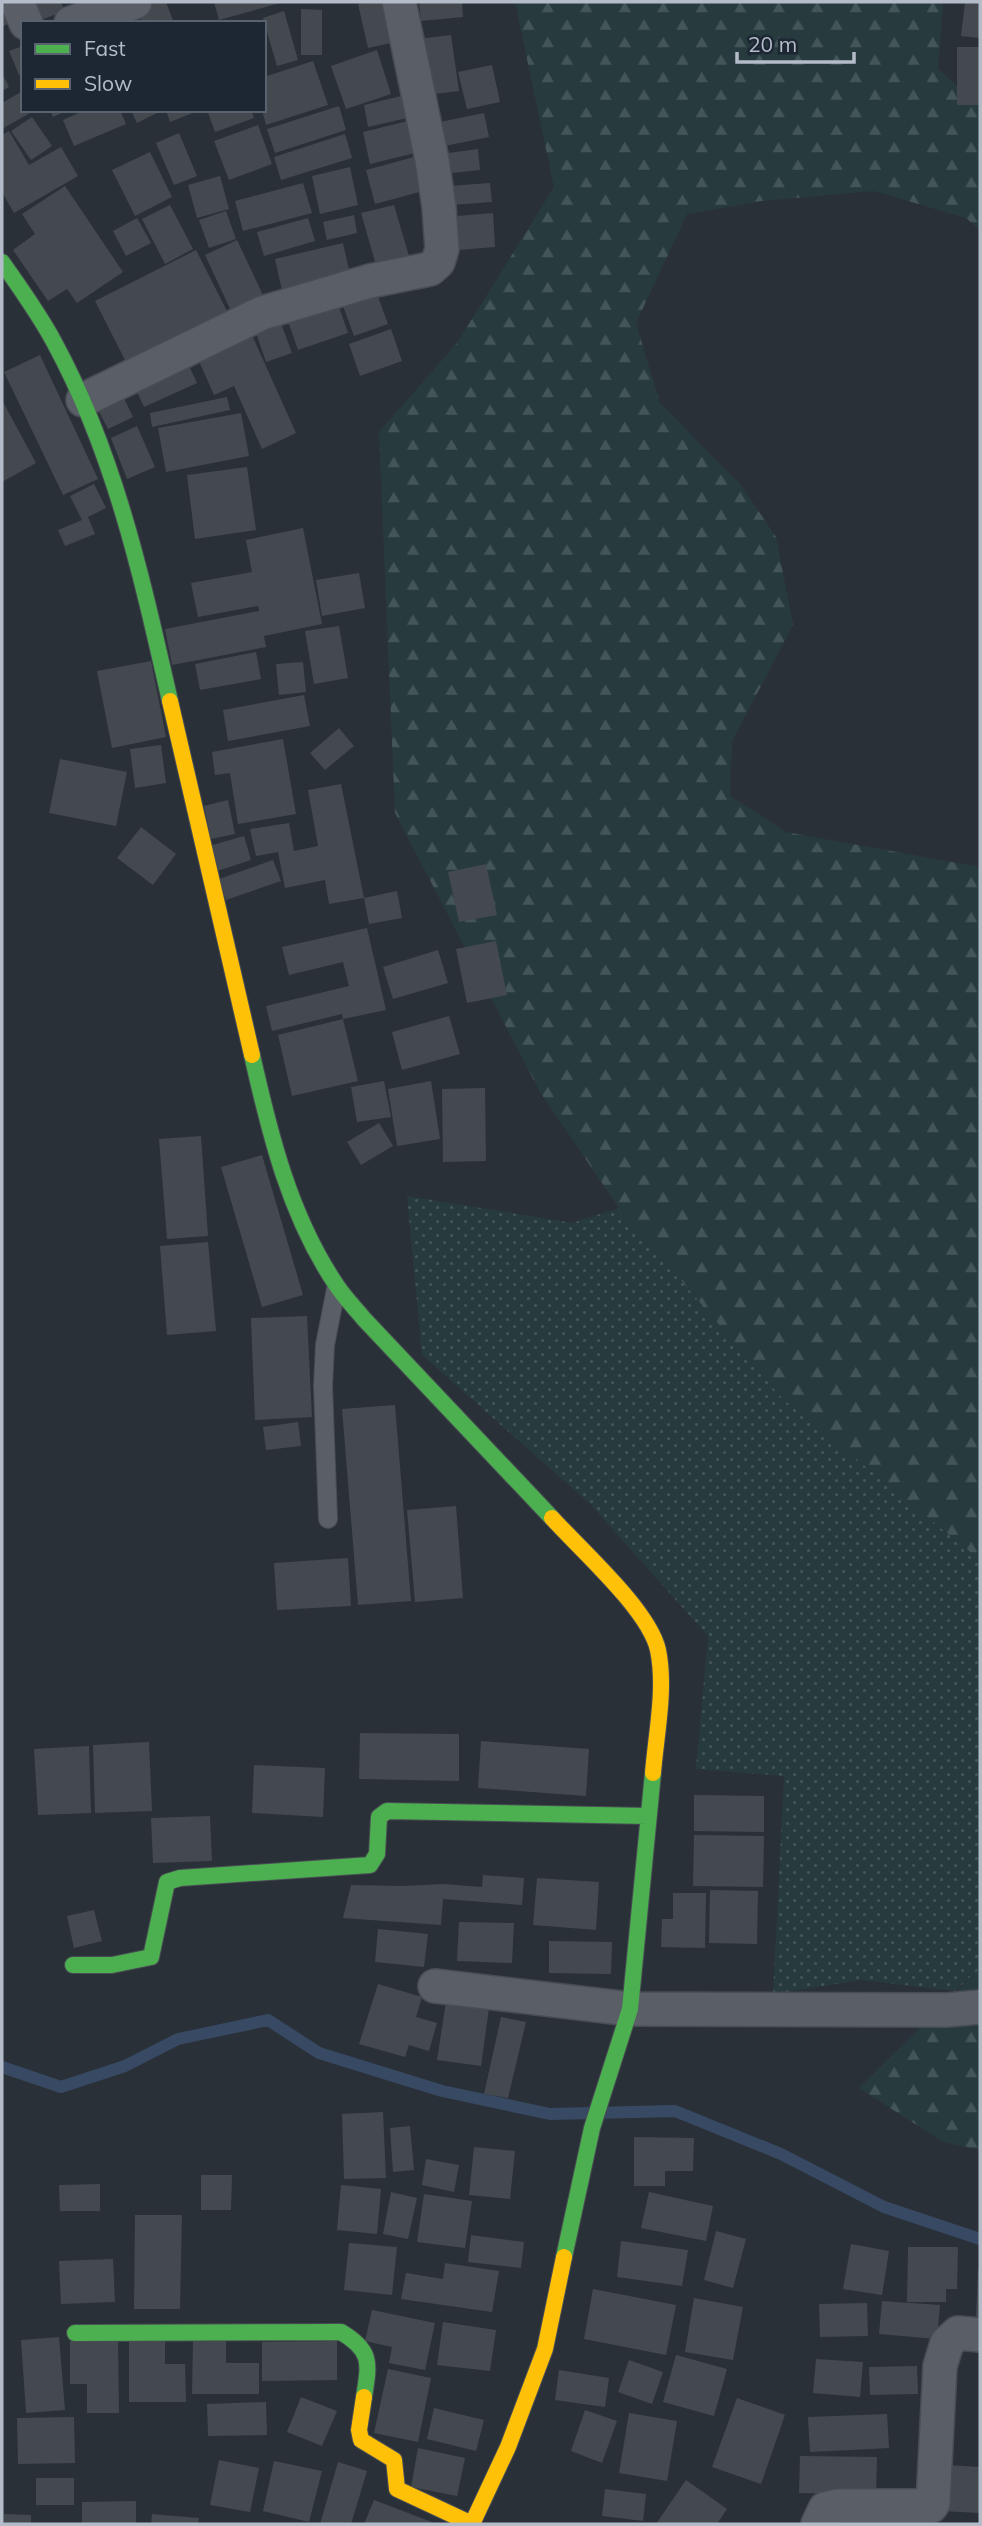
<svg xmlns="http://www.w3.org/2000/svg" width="982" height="2526" font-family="Mulish,sans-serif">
	<defs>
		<pattern id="grass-dots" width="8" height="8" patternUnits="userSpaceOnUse" patternTransform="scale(1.75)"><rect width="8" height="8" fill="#273a3e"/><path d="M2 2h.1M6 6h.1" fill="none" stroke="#445559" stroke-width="1.8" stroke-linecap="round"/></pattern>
		<pattern id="forest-firs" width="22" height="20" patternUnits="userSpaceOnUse" patternTransform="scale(1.75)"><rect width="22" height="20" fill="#273a3e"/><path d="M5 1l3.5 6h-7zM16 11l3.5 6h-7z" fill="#445559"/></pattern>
	</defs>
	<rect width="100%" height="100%" fill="#2a3038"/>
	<path fill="url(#grass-dots)" d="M 407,1196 L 572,1223 L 619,1208 L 782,1398 L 980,1560 L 980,1968 L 955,1991 L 861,1980 L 773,1994 L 784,1776 L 696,1769 L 708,1636 L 590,1504 L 422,1355 Z"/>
	<path fill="url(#forest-firs)" d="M 515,2 L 943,2 L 938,69 L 980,106 L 980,230 L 966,218 L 874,191 L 761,201 L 687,214 L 636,323 L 660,403 L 741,485 L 776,537 L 793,625 L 732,741 L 730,796 L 786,832 L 980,867 L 980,1560 L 782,1398 L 619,1208 L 540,1092 L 395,813 L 379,432 L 457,343 L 554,187 Z
		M 980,1968 L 980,2150 L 943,2142 L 859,2088 Z"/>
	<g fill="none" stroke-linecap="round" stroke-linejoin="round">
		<path stroke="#384963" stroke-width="12" d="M 2,2067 L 61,2087 L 125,2066 L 178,2039 L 268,2020 L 319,2053 L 442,2091 L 550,2114 L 675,2111 L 781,2154 L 884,2207 L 980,2239"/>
	</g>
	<path fill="#444950" d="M 2,2 L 16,19 L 2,27 Z
		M 28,2 L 61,2 L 65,11 L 35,22 Z
		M 153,2 L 166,2 L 174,23 L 142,23 L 137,8 Z
		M 214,2 L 280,2 L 280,3 L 219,20 Z
		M 367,2 L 381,2 L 391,43 L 368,48 L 358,4 Z
		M 419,2 L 462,2 L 463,17 L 421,21 Z
		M 965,2 L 980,2 L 980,38 L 961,36 Z
		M 301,9 L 322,10 L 322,55 L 301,55 Z
		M 284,11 L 298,60 L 277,66 L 263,18 Z
		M 451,35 L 459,91 L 426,95 L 418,39 Z
		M 23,46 L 23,73 L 19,75 L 9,51 Z
		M 957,47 L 980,47 L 980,105 L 957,105 Z
		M 377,50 L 391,94 L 346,109 L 331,66 Z
		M 313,61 L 328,105 L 266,125 L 262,110 L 264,110 L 264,77 Z
		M 492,65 L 500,102 L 467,109 L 458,72 Z
		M 2,73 L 9,87 L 2,91 Z
		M 21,92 L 23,110 L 35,110 L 2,129 L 2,103 Z
		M 401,96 L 407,118 L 368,127 L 364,105 Z
		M 339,106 L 346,130 L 275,153 L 267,129 Z
		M 50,110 L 68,110 L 53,117 Z
		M 85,110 L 120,110 L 126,124 L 74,146 L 63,120 Z
		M 131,110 L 163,110 L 137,123 Z
		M 166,110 L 200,110 L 170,122 Z
		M 207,110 L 251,110 L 254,118 L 215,132 Z
		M 484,113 L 489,137 L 440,147 L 435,123 Z
		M 32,117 L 52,146 L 31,160 L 11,131 Z
		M 408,121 L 415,153 L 370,164 L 363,132 Z
		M 258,125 L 272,164 L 229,180 L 214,141 Z
		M 9,131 L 29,165 L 61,147 L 78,176 L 14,213 L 2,192 L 2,135 Z
		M 179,133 L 197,176 L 174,185 L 156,143 Z
		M 345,134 L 352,158 L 281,180 L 274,157 Z
		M 478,149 L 480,170 L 443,174 L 441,154 Z
		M 150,152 L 172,197 L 135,216 L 112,170 Z
		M 414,157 L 423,191 L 375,204 L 366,170 Z
		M 350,167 L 358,205 L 320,214 L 312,176 Z
		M 220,176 L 229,209 L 197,218 L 188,185 Z
		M 303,183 L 312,213 L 243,231 L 235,201 Z
		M 490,183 L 492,202 L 450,205 L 448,186 Z
		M 65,186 L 123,272 L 77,303 L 67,289 L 48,301 L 13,250 L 35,234 L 22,214 Z
		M 170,205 L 193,249 L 165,264 L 142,219 Z
		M 394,205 L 411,263 L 378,272 L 361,213 Z
		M 226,211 L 236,239 L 209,248 L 199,220 Z
		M 493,213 L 495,247 L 446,251 L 444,217 Z
		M 354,215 L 357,233 L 327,240 L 323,222 Z
		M 137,218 L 151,243 L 126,256 L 113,231 Z
		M 308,218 L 315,241 L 264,256 L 257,232 Z
		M 237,240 L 263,295 L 231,311 L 205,255 Z
		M 343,243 L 351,279 L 283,295 L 275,259 Z
		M 196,250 L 228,313 L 127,364 L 95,301 Z
		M 373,283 L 388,324 L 354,336 L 339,295 Z
		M 334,292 L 348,333 L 298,350 L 284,310 Z
		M 278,315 L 292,353 L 266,362 L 253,324 Z
		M 391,329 L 402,361 L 360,376 L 349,344 Z
		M 252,335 L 296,433 L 262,449 L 234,386 L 214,395 L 198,359 Z
		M 40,355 L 98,479 L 63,495 L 4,372 Z
		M 185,357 L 197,383 L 144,407 L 132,381 Z
		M 121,392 L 133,417 L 108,429 L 95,404 Z
		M 227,397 L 230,410 L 152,427 L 150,413 Z
		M 2,400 L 36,463 L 2,482 Z
		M 241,413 L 249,456 L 166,472 L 158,428 Z
		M 137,426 L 155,467 L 127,479 L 111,438 Z
		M 247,467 L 256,530 L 195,539 L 187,475 Z
		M 94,484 L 106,508 L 88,517 L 95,534 L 65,546 L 58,530 L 82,520 L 70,496 Z
		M 303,528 L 322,624 L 264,636 L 266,647 L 172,665 L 165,629 L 259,611 L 258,606 L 198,617 L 191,583 L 252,572 L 246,540 Z
		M 359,573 L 365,608 L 322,616 L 316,580 Z
		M 339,626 L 348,678 L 314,684 L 305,631 Z
		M 256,652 L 261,679 L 200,690 L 195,664 Z
		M 151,661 L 166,737 L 112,748 L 97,671 Z
		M 303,662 L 306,692 L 279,695 L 276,664 Z
		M 304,695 L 310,726 L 228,741 L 223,710 Z
		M 339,728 L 354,746 L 325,770 L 310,753 Z
		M 283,739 L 296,814 L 238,824 L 230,773 L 215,775 L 212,752 Z
		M 161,745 L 166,783 L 135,788 L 130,749 Z
		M 60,759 L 127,772 L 116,826 L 49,813 Z
		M 341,784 L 364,898 L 329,904 L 325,880 L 285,888 L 278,852 L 256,856 L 250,829 L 289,823 L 294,851 L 318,846 L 308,790 Z
		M 228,800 L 235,834 L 211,839 L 204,806 Z
		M 141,827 L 176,854 L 153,885 L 117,858 Z
		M 244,836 L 251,860 L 217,871 L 209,846 Z
		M 273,860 L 281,881 L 226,900 L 219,879 Z
		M 486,864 L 497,915 L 459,922 L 448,872 Z
		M 397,891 L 402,918 L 369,924 L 364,898 Z
		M 367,928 L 386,1010 L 343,1019 L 358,1081 L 292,1096 L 278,1035 L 343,1019 L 342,1014 L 272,1031 L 266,1006 L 349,986 L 343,962 L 289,975 L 282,947 Z
		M 496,941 L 507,995 L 467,1003 L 456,949 Z
		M 438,950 L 448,983 L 393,999 L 383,967 Z
		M 449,1016 L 460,1054 L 402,1070 L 392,1032 Z
		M 384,1081 L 391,1117 L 357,1122 L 351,1087 Z
		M 431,1081 L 440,1139 L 397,1146 L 388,1089 Z
		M 485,1088 L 486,1161 L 443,1162 L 442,1089 Z
		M 379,1123 L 393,1146 L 361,1165 L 347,1142 Z
		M 201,1136 L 208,1236 L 167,1239 L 159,1139 Z
		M 262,1155 L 303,1295 L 262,1307 L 221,1167 Z
		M 208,1242 L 216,1331 L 167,1335 L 160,1246 Z
		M 307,1316 L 312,1417 L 255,1420 L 251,1318 Z
		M 395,1405 L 411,1601 L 358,1605 L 342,1409 Z
		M 298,1422 L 301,1446 L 266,1450 L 263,1427 Z
		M 456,1506 L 463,1598 L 415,1602 L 407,1510 Z
		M 348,1558 L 351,1606 L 277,1610 L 274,1563 Z
		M 360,1733 L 459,1734 L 459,1781 L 359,1779 Z
		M 481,1741 L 589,1749 L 586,1796 L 478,1788 Z
		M 149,1742 L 152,1811 L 95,1813 L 93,1745 Z
		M 89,1746 L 91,1813 L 38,1815 L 34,1749 Z
		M 254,1765 L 325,1768 L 323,1817 L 252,1813 Z
		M 694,1795 L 764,1796 L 764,1832 L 694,1831 Z
		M 210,1816 L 212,1861 L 153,1863 L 151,1818 Z
		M 694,1835 L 764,1836 L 763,1887 L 693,1886 Z
		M 483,1875 L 524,1878 L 522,1905 L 443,1899 L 441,1925 L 343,1918 L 351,1885 L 402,1886 L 443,1884 L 482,1887 Z
		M 537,1878 L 599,1882 L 596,1930 L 533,1925 Z
		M 710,1890 L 758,1891 L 757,1944 L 709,1943 Z
		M 673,1893 L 706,1893 L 705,1948 L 661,1947 L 662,1919 L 673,1919 Z
		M 94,1910 L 102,1941 L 74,1948 L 67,1916 Z
		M 459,1922 L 514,1923 L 512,1963 L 457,1961 Z
		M 378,1929 L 428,1934 L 424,1967 L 375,1962 Z
		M 549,1941 L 612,1942 L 611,1974 L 549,1973 Z
		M 378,1984 L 422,1997 L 416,2017 L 437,2023 L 429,2051 L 409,2045 L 405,2057 L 359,2044 Z
		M 447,1995 L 490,2001 L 481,2066 L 437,2060 Z
		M 501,2017 L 526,2022 L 508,2098 L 484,2094 Z
		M 383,2112 L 386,2178 L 344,2179 L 342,2114 Z
		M 410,2126 L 414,2170 L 393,2172 L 390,2128 Z
		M 634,2137 L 694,2138 L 693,2171 L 665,2171 L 665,2186 L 634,2186 Z
		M 474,2147 L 515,2151 L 510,2199 L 469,2195 Z
		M 426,2159 L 459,2165 L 454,2192 L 422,2185 Z
		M 201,2175 L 232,2175 L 231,2210 L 201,2210 Z
		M 100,2184 L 100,2211 L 60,2211 L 59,2185 Z
		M 341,2185 L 381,2189 L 377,2234 L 337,2230 Z
		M 391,2192 L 417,2198 L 408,2239 L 383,2234 Z
		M 649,2192 L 713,2206 L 706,2241 L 641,2228 Z
		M 424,2194 L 472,2201 L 465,2248 L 417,2242 Z
		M 135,2215 L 182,2215 L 180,2309 L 134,2309 Z
		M 716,2231 L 746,2239 L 733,2288 L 704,2280 Z
		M 471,2235 L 524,2242 L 521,2268 L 468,2262 Z
		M 621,2241 L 688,2250 L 682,2286 L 617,2277 Z
		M 349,2243 L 397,2247 L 392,2295 L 344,2290 Z
		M 851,2244 L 889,2251 L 882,2295 L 843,2289 Z
		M 908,2247 L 958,2247 L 957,2289 L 946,2289 L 946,2302 L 907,2302 Z
		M 113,2259 L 115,2302 L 61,2304 L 59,2261 Z
		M 445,2263 L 499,2271 L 492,2312 L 401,2299 L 406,2273 L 443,2279 Z
		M 978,2270 L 980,2270 L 980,2319 L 976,2318 Z
		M 593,2289 L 676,2305 L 666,2355 L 584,2339 Z
		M 694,2298 L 743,2307 L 733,2360 L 685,2352 Z
		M 882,2301 L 940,2305 L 937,2339 L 879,2334 Z
		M 867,2303 L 868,2336 L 820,2337 L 819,2304 Z
		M 372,2310 L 435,2323 L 425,2370 L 389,2363 L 392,2347 L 365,2341 Z
		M 443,2322 L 496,2330 L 490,2371 L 437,2365 Z
		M 59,2337 L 65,2410 L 26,2413 L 21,2340 Z
		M 193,2339 L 226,2340 L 226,2363 L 259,2363 L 259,2394 L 192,2394 Z
		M 118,2340 L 119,2413 L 87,2413 L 87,2384 L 70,2384 L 70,2341 Z
		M 129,2340 L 165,2340 L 165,2364 L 185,2364 L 186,2402 L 129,2402 Z
		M 337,2341 L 337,2380 L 262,2381 L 262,2342 Z
		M 676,2355 L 727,2369 L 714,2416 L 663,2402 Z
		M 816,2359 L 863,2362 L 860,2397 L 813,2393 Z
		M 629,2360 L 663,2372 L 652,2404 L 618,2392 Z
		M 917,2366 L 918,2394 L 870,2395 L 869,2367 Z
		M 388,2369 L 431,2378 L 418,2442 L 374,2433 Z
		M 559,2370 L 609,2378 L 605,2407 L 555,2400 Z
		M 301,2397 L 337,2411 L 322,2446 L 287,2432 Z
		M 737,2398 L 785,2415 L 761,2484 L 712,2467 Z
		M 266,2402 L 267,2435 L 208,2436 L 207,2404 Z
		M 434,2408 L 484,2420 L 476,2451 L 427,2439 Z
		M 585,2410 L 617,2421 L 602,2463 L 571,2451 Z
		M 629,2413 L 677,2421 L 667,2481 L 619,2473 Z
		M 887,2414 L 889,2448 L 810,2452 L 808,2417 Z
		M 74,2417 L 75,2463 L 18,2464 L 17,2418 Z
		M 418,2448 L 465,2458 L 457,2496 L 411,2487 Z
		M 800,2456 L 877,2457 L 876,2495 L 799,2493 Z
		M 219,2460 L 259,2468 L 250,2512 L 210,2505 Z
		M 274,2461 L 322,2471 L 309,2522 L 263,2511 Z
		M 338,2462 L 367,2471 L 351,2524 L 320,2524 Z
		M 946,2465 L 980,2467 L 980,2513 L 942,2511 Z
		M 36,2478 L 74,2478 L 74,2505 L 36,2505 Z
		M 686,2480 L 727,2509 L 717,2524 L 656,2524 Z
		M 605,2489 L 646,2494 L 643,2521 L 602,2516 Z
		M 374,2500 L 437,2524 L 364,2524 Z
		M 136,2501 L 136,2524 L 82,2524 L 82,2502 Z
		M 4,2514 L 31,2515 L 31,2524 L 4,2524 Z
		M 152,2514 L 199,2518 L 198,2524 L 151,2524 Z
		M 882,2515 L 926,2523 L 926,2524 L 880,2524 Z"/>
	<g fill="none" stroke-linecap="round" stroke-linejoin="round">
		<defs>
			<path id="lane" d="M 328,1519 L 323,1386 L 325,1345 L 336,1289"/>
			<path id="street" d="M 17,2 L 26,23
				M 71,23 L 135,2
				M 83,400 L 262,313 L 370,281 L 430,269 L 438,262 L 442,249 L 439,207 L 432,160 L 399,2
				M 435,1986 L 630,2009 L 947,2010 L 980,2007
				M 818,2524 L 825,2509 L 837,2506 L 931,2506 L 933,2503 L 940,2366 L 947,2343 L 958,2333 L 980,2335"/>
			<path id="fast" d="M 2,262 C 20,288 39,314 54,342 C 115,454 142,578 170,701
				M 252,1055 C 270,1135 290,1217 337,1286 C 345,1298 355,1308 364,1319 L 552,1518
				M 73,1965 L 112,1965 L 151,1957 L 167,1882 L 180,1878 L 370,1865 L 377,1854 L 379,1817 L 387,1811 L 648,1816
				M 564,2257 L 592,2128 L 630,2009 L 653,1773
				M 75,2333 L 341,2332 C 373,2351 369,2364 364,2397"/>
			<path id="slow" d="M 170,701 L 252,1055
				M 552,1518 C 581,1550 649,1610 658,1650 C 666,1689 656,1734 653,1773
				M 364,2397 L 359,2430 L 361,2440 L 394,2460 L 397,2489 L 472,2524 L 508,2447 L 545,2349 L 564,2257"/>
		</defs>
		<use href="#lane" stroke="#484c53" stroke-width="20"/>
		<use href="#street" stroke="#484c53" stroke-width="36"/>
		<use href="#fast" stroke="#484c53" stroke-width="18"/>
		<use href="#slow" stroke="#484c53" stroke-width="18"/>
		<use href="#lane" stroke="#5a5e66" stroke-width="18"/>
		<use href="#street" stroke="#5a5e66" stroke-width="33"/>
		<use href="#fast" stroke="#4caf50" stroke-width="16"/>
		<use href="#slow" stroke="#ffc107" stroke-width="16"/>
	</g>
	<rect width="982" height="2526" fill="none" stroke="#b4bcc9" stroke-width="7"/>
	<rect x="21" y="21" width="245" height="91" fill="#1d2633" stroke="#59626f" stroke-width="2"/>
	<rect x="35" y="44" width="35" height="10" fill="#4caf50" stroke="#59626f" stroke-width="2"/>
	<text x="84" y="56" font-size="21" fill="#b4bcc9">Fast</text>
	<rect x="35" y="79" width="35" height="10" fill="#ffc107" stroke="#59626f" stroke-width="2"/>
	<text x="84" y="91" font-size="21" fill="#b4bcc9">Slow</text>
	<path d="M737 52v10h117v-10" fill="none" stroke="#b4bcc9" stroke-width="3.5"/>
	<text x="748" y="52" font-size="21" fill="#b4bcc9" stroke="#1d2633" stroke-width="5" paint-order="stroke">20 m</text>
</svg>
